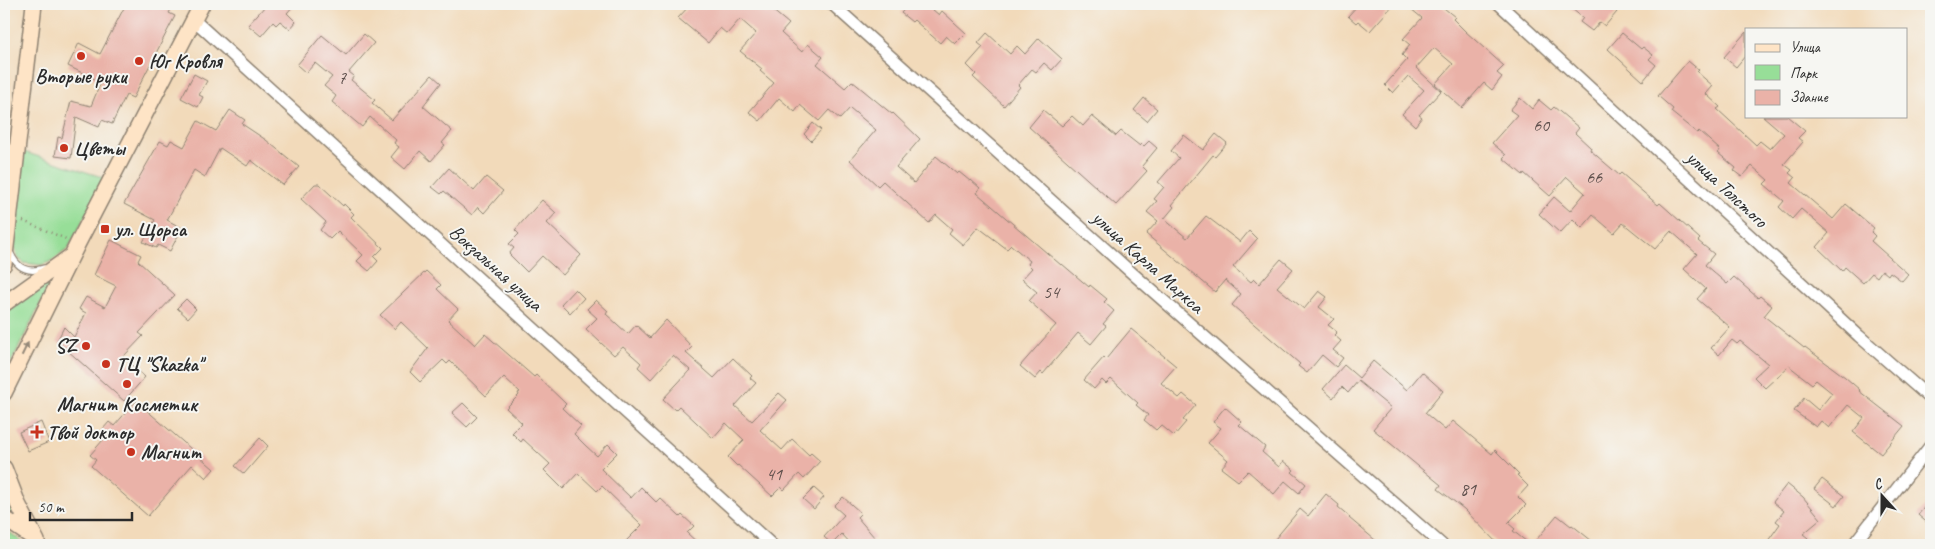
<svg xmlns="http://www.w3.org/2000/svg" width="1935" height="549" font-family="Caveat,sans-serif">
	<rect width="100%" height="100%" fill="#f6f6f2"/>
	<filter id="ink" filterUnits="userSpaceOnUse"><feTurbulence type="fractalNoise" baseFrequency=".02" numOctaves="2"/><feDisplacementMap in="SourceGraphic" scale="10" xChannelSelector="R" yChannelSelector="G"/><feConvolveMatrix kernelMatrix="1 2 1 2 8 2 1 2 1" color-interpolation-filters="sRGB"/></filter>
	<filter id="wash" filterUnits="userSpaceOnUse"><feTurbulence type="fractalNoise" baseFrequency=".0096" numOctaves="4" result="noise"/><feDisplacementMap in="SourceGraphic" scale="20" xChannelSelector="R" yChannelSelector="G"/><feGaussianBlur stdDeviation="1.12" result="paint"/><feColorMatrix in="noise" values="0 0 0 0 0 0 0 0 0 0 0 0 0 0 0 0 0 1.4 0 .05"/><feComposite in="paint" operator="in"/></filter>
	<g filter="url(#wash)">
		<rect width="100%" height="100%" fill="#f2daba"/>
		<path fill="#97de98" stroke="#618462" d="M 24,152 L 105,178 L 68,249 L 52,261 L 41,265 L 24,263 L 18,258 L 12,243 Z
			M 54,276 L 4,377 L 4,313 Z
			M 4,486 L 18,520 L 4,511 Z
			M 4,528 L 26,545 L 4,545 Z"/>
		<g id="blocks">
			<path fill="#eab2a8" d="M 126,4 L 174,4 L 169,13 L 175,16 L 133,98 L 126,95 L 112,124 L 102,120 L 99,127 L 76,117 L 71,158 L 55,156 L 58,137 L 62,138 L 71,101 L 91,106 L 101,82 L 68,66 L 79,43 L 100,54 Z
				M 267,4 L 295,4 L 287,13 L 296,22 L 290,29 L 280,21 L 276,25 L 273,22 L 261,36 L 248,25 Z
				M 691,4 L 765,4 L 789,24 L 781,33 L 802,52 L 808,44 L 823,57 L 817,64 L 845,88 L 852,81 L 892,114 L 893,113 L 920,139 L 896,167 L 914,183 L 936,156 L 957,174 L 959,172 L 970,181 L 971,180 L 980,188 L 977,193 L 999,212 L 1061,265 L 1062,264 L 1089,287 L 1090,285 L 1107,299 L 1104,302 L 1114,311 L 1103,324 L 1106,326 L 1091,344 L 1078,333 L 1043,374 L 1041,372 L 1035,379 L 1020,366 L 1056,325 L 1029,301 L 1037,292 L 1022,279 L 1032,268 L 1028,264 L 1030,261 L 1011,245 L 1007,249 L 978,227 L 963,245 L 949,233 L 952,229 L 936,215 L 929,223 L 883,181 L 878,186 L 850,160 L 876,130 L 850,108 L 840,119 L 829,110 L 819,121 L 800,105 L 795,112 L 779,98 L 760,121 L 749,112 L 774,83 L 760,71 L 762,69 L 740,51 L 756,33 L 740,19 L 727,34 L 720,28 L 708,43 L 678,18 Z
				M 909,4 L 926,4 L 939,15 L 942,11 L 966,33 L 955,44 L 946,36 L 940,43 L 914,20 L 912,22 L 901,13 Z
				M 1359,4 L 1394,4 L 1370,31 L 1358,21 L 1356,23 L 1348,16 Z
				M 1405,4 L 1439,4 L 1455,17 L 1453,19 L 1465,31 L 1504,66 L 1497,73 L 1502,77 L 1492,90 L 1484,83 L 1462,108 L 1435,84 L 1453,64 L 1434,48 L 1416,68 L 1441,91 L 1419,115 L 1422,117 L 1415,126 L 1402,114 L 1424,90 L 1408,76 L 1393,93 L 1385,85 L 1407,60 L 1402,55 L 1410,45 L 1403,39 L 1422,18 Z
				M 1566,4 L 1608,4 L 1617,12 L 1605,26 L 1600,22 L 1592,31 L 1580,22 L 1583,18 Z
				M 1746,32 L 1746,55 L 1736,67 L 1724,57 Z
				M 987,33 L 1010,54 L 1017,46 L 1025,54 L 1039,38 L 1062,59 L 1052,70 L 1044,63 L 1036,72 L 1032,69 L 1018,85 L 1020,87 L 1004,106 L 973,77 L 976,74 L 967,65 L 983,47 L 978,43 Z
				M 1622,33 L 1641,49 L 1643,47 L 1653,55 L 1649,59 L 1656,65 L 1643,81 L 1608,49 Z
				M 364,34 L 374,43 L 349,72 L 354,76 L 351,80 L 375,100 L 372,103 L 392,120 L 432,75 L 441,83 L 423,106 L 452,131 L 442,143 L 445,145 L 431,161 L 420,151 L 405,169 L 391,157 L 399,147 L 394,143 L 396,140 L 370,117 L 362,127 L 332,102 L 336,96 L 324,86 L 332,77 L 315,63 L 306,73 L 297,65 L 322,35 L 346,55 Z
				M 1688,61 L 1699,70 L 1697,72 L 1713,86 L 1706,94 L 1720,107 L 1717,109 L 1756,145 L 1760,141 L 1770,149 L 1784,134 L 1763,116 L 1787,116 L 1805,131 L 1798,138 L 1803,142 L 1784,164 L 1792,170 L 1789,173 L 1795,178 L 1791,183 L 1833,219 L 1846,204 L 1874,228 L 1871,232 L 1875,236 L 1871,241 L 1908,274 L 1902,281 L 1890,272 L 1888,275 L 1882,270 L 1877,277 L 1872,273 L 1863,283 L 1845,267 L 1842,271 L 1817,247 L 1829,233 L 1801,209 L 1792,219 L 1779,207 L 1784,201 L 1764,184 L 1768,180 L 1752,166 L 1742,177 L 1734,171 L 1736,168 L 1718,153 L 1720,150 L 1699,131 L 1697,133 L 1671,112 L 1673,109 L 1658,96 Z
				M 194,74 L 207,81 L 199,95 L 203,97 L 198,107 L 181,98 Z
				M 1144,98 L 1157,109 L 1147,121 L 1134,110 Z
				M 1520,98 L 1532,109 L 1539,100 L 1551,110 L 1554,107 L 1579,128 L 1575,133 L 1591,148 L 1590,150 L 1619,175 L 1621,173 L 1658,205 L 1660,203 L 1700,239 L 1698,241 L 1714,254 L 1705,265 L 1727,284 L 1734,277 L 1758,298 L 1760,296 L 1772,306 L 1764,316 L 1804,348 L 1805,347 L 1845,377 L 1860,390 L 1859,391 L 1904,426 L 1881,454 L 1853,432 L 1864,418 L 1848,405 L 1829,428 L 1821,421 L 1816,427 L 1794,411 L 1804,398 L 1818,410 L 1832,393 L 1816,380 L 1812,384 L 1789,366 L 1765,388 L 1754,377 L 1768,364 L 1740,341 L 1737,344 L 1732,340 L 1719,355 L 1711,348 L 1730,327 L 1697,299 L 1706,289 L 1684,269 L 1697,254 L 1671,231 L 1655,249 L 1623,223 L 1614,233 L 1593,215 L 1582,228 L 1573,219 L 1560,233 L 1539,214 L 1554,197 L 1570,211 L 1585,193 L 1567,177 L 1550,196 L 1524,173 L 1523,175 L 1503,158 L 1506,155 L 1492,143 L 1517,115 L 1510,110 Z
				M 230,110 L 245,120 L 242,124 L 266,140 L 299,167 L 283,185 L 251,160 L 247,166 L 220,148 L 205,177 L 194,170 L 167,220 L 182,228 L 170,251 L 158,245 L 156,248 L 143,242 L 155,220 L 124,204 L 160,141 L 168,145 L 171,140 L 184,147 L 198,121 L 216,131 Z
				M 1043,110 L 1062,126 L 1072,116 L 1083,126 L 1092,116 L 1116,136 L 1121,131 L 1140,146 L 1142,144 L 1144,146 L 1149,141 L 1157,148 L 1142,166 L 1147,171 L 1116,205 L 1029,127 Z
				M 813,123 L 821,130 L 811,141 L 804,134 Z
				M 1216,134 L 1227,143 L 1215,157 L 1213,155 L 1172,205 L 1174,207 L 1164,219 L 1187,238 L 1206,216 L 1240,242 L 1249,231 L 1257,239 L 1233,267 L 1251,282 L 1254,279 L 1259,284 L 1281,259 L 1293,269 L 1277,287 L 1304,309 L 1319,291 L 1327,297 L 1319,307 L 1334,319 L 1328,325 L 1337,332 L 1334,335 L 1341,341 L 1333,350 L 1343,358 L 1336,367 L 1322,355 L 1307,373 L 1298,366 L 1300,364 L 1232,305 L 1241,294 L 1225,280 L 1215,292 L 1146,234 L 1158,221 L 1147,212 L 1157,201 L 1154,199 L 1164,187 L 1158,182 L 1179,158 L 1171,151 L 1184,135 L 1203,150 Z
				M 449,168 L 474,191 L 486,177 L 503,191 L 484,213 L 478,207 L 472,215 L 444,191 L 441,194 L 432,187 Z
				M 315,184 L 319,184 L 343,206 L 344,204 L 354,214 L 351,217 L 383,248 L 374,257 L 378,261 L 369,271 L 357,261 L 363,255 L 338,231 L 330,239 L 320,230 L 326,222 L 301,199 Z
				M 542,200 L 556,213 L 547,223 L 581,255 L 563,275 L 542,256 L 527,272 L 509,254 L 514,248 L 509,244 L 519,234 L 515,230 Z
				M 111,240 L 141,255 L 138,261 L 175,295 L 139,333 L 143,336 L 123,357 L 145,377 L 124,401 L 57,341 L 64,327 L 74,337 L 86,313 L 79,309 L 86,297 L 105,307 L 116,286 L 94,275 Z
				M 426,271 L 441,285 L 437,289 L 458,309 L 448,320 L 475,345 L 485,334 L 534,377 L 536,375 L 566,404 L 562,408 L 581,426 L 574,434 L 586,446 L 597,456 L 608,444 L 617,453 L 601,469 L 631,498 L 641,487 L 656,502 L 660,498 L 680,517 L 682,515 L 694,526 L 687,533 L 700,545 L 622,545 L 642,525 L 602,486 L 597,491 L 578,473 L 563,489 L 544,470 L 550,464 L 523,439 L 521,442 L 512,433 L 522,423 L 506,408 L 519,395 L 518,393 L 520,392 L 504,377 L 486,396 L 450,361 L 447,364 L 443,360 L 420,382 L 410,372 L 428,348 L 401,322 L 395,329 L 380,315 Z
				M 575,289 L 584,298 L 570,313 L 561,304 Z
				M 186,299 L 196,309 L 188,318 L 177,308 Z
				M 596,300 L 608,311 L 606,314 L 628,334 L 636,325 L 650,338 L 666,320 L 692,347 L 686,353 L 714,378 L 733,358 L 752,376 L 750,378 L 756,383 L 735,406 L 752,421 L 779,393 L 787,400 L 760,430 L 782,450 L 792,439 L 809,455 L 811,453 L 820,461 L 804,479 L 799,474 L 784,490 L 781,487 L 772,496 L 738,465 L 737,466 L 728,457 L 744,440 L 726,423 L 713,438 L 679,406 L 675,410 L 663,399 L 690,370 L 673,355 L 651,379 L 638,367 L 641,363 L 623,347 L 614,355 L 586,329 L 597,318 L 587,309 Z
				M 1131,329 L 1176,366 L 1161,383 L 1179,398 L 1183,394 L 1196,405 L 1183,420 L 1186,422 L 1174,436 L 1161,425 L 1156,430 L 1144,420 L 1148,415 L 1136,405 L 1138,403 L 1111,379 L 1106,384 L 1102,380 L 1094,389 L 1084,380 L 1104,357 L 1106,359 Z
				M 1373,361 L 1407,390 L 1422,372 L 1443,391 L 1425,413 L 1445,430 L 1453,421 L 1492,454 L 1495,450 L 1519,474 L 1517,475 L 1528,486 L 1518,497 L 1526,505 L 1508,523 L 1515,529 L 1513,531 L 1531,545 L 1499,545 L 1464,509 L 1438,489 L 1441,485 L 1373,429 L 1391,408 L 1358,381 L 1348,393 L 1342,387 L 1333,398 L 1323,389 L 1344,365 L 1359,378 Z
				M 136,401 L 214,469 L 206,478 L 192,465 L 148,516 L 91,466 L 96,460 L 90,455 L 103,440 L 97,436 L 109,422 L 114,426 Z
				M 463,403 L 477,417 L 467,427 L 452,413 Z
				M 1225,407 L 1242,422 L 1239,425 L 1265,447 L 1262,452 L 1279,467 L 1283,461 L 1294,470 L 1292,472 L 1306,484 L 1299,493 L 1285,481 L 1274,494 L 1248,471 L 1238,481 L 1221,468 L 1228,460 L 1208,443 L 1221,428 L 1213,422 Z
				M 41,422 L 49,442 L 28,451 L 19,432 Z
				M 260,438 L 268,446 L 244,474 L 235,466 Z
				M 1822,479 L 1844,496 L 1836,506 L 1814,489 Z
				M 1787,484 L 1803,497 L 1821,519 L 1803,534 L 1808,538 L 1802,545 L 1765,545 L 1780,524 L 1776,521 L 1784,511 L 1773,502 Z
				M 814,488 L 824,497 L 814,509 L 803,499 Z
				M 1326,494 L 1339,505 L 1338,507 L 1350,517 L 1349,518 L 1381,545 L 1270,545 L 1300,509 L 1308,516 Z
				M 843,497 L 861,513 L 857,517 L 875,538 L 866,545 L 852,545 L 842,534 L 832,544 L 824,537 L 844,515 L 834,506 Z
				M 1931,499 L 1931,526 L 1918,515 Z
				M 1557,515 L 1571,526 L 1572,525 L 1597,545 L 1532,545 Z"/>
		</g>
	</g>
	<g filter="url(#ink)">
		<use href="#blocks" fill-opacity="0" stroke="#8e8272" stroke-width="1"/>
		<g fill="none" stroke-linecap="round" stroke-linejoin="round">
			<defs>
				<path id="service" d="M 10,252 C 17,268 27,274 44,268"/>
				<path id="minor" d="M 832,4 L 1132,273 L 1442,545
					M 1499,4 L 1859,336 L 1931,399
					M 194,20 L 772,545
					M 1853,545 L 1931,445"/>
				<path id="secondary" d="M 4,264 L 34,4
					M 4,304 L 71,256
					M 4,393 L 78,243 L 202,4
					M 4,468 L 18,504 L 37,541
					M 4,518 L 35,539"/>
			</defs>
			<use href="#service" stroke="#8e8272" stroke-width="8"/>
			<use href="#minor" stroke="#8e8272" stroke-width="14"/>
			<use href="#secondary" stroke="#8e8272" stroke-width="18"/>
			<path stroke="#8e8272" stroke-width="2.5" stroke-dasharray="1 4" stroke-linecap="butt" d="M 23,221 L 66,239"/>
			<use href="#service" stroke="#fff" stroke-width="5.5"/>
			<use href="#minor" stroke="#fff" stroke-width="11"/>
			<use href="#secondary" stroke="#fee4c6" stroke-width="15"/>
		</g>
		<defs><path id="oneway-solid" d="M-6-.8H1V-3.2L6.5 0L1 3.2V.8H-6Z" transform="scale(1.25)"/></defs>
		<use fill="#948878" href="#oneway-solid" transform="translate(25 349) rotate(-64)"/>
	</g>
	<g fill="#c8321e" stroke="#f6f6f2" stroke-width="2">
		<circle cx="81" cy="56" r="5"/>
		<circle cx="139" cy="61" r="5"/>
		<circle cx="64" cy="148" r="5"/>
		<rect x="100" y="224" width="10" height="10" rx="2.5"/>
		<circle cx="86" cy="346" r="5"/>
		<circle cx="106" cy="364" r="5"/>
		<circle cx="127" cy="384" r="5"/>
		<path d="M34.5 424.5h5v5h5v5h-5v5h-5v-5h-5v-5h5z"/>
		<circle cx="131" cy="452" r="5"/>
	</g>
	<g text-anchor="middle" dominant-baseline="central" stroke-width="4" stroke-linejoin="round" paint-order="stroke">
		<g font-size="18" fill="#5b4d4a">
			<text x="342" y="78">7</text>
			<text x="1541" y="125">60</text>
			<text x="1594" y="177">66</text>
			<text x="1051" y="292">54</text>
			<text x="774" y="474">41</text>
			<text x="1468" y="489">81</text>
		</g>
		<g font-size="20" font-weight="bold" fill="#2b2b2b" stroke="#f6f6f2" text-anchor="start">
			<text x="149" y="61">Юг Кровля</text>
			<text x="81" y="76" text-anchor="middle">Вторые руки</text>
			<text x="74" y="148">Цветы</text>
			<text x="115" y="229">ул. Щорса</text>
			<text x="76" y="346" text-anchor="end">SZ</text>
			<text x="116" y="364">ТЦ "Skazka"</text>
			<text x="127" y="404" text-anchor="middle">Магнит Косметик</text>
			<text x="47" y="432">Твой доктор</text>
			<text x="141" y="452">Магнит</text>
		</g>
		<g font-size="20" fill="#2b2b2b" stroke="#f6f6f2">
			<text transform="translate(1727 189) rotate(43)">улица Толстого</text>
			<text transform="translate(1148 262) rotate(42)">улица Карла Маркса</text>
			<text transform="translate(496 268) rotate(42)">Вокзальная улица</text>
		</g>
	</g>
	<rect width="1935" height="549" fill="none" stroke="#f6f6f2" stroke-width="20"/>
	<rect x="1745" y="28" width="162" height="90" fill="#f6f6f2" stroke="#a5a5a2"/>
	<rect x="1755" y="44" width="25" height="8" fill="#fee4c6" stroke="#a5a5a2"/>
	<text x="1790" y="52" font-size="15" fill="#2b2b2b">Улица</text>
	<rect x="1755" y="65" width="25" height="15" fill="#97de98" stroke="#a5a5a2"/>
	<text x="1790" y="78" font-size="15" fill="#2b2b2b">Парк</text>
	<rect x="1755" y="90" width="25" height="15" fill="#eab2a8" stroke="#a5a5a2"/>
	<text x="1790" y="102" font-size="15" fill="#2b2b2b">Здание</text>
	<g transform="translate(1882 496) rotate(339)" stroke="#f6f6f2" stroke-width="4" paint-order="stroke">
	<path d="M0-4L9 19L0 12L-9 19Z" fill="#2b2b2b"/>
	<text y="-8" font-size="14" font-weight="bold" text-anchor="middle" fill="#2b2b2b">С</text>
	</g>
	<path d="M30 512v8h102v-8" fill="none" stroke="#2b2b2b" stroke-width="2.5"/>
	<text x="38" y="512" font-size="15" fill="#2b2b2b" stroke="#f6f6f2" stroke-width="4" paint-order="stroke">50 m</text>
</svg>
